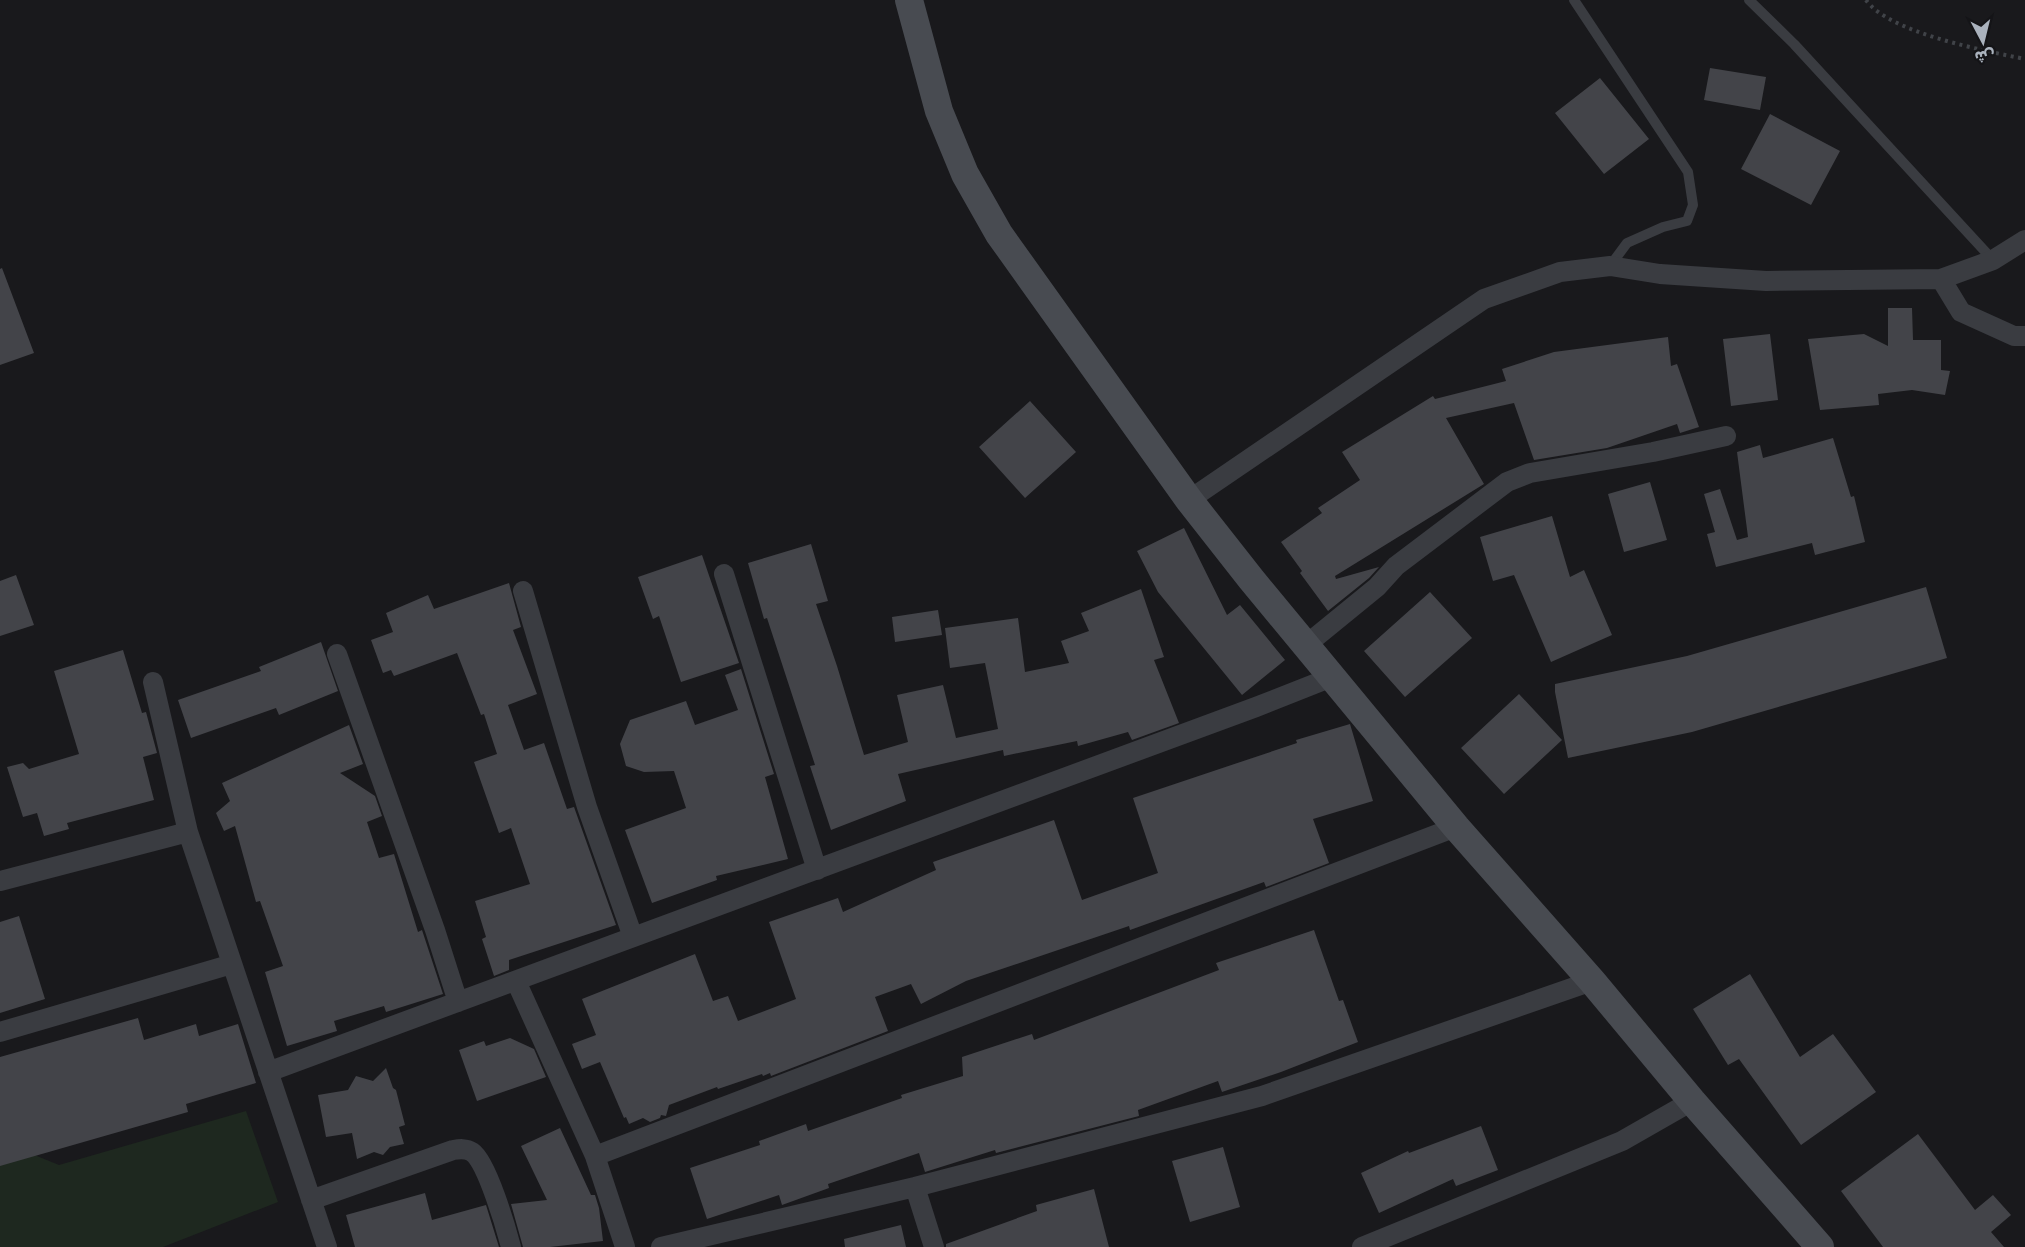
<svg xmlns="http://www.w3.org/2000/svg" width="2025" height="1247" font-family="Rubik,Vazirmatn,sans-serif">
	<rect width="100%" height="100%" fill="#19191c"/>
	<path fill="#1e281f" d="M 246,1111 L 278,1202 L 163,1247 L 0,1247 L 0,1141 L 59,1165 Z"/>
	<path fill="#434449" d="M 1710,68 L 1766,77 L 1760,110 L 1704,100 Z
		M 1600,78 L 1649,139 L 1604,174 L 1555,113 Z
		M 1770,114 L 1840,151 L 1811,205 L 1741,169 Z
		M 2,268 L 34,353 L 0,365 L 0,269 Z
		M 1888,308 L 1912,308 L 1913,340 L 1941,340 L 1941,370 L 1950,371 L 1945,395 L 1912,390 L 1878,394 L 1879,405 L 1820,410 L 1808,339 L 1864,334 L 1888,346 Z
		M 1770,334 L 1778,400 L 1731,406 L 1723,339 Z
		M 1668,337 L 1671,366 L 1677,364 L 1699,427 L 1680,433 L 1677,424 L 1607,448 L 1534,460 L 1514,403 L 1446,418 L 1484,484 L 1335,576 L 1336,579 L 1379,567 L 1369,578 L 1328,611 L 1300,573 L 1302,571 L 1281,542 L 1322,513 L 1318,508 L 1360,480 L 1342,452 L 1433,396 L 1435,399 L 1506,381 L 1502,369 L 1554,352 Z
		M 1030,401 L 1076,452 L 1025,498 L 979,447 Z
		M 1833,438 L 1851,497 L 1854,496 L 1865,542 L 1815,555 L 1812,543 L 1716,567 L 1707,534 L 1715,532 L 1704,494 L 1720,489 L 1737,540 L 1748,537 L 1737,452 L 1760,445 L 1763,458 Z
		M 1650,482 L 1667,540 L 1624,552 L 1608,494 Z
		M 1552,516 L 1570,577 L 1584,570 L 1612,635 L 1551,662 L 1514,575 L 1493,581 L 1480,537 Z
		M 1184,528 L 1227,615 L 1240,605 L 1285,660 L 1242,695 L 1158,592 L 1137,551 Z
		M 811,544 L 828,601 L 816,604 L 837,666 L 864,755 L 908,742 L 897,695 L 943,685 L 956,738 L 998,729 L 985,663 L 950,668 L 945,628 L 1018,618 L 1025,672 L 1069,663 L 1061,641 L 1089,631 L 1081,613 L 1141,589 L 1164,657 L 1154,660 L 1179,723 L 1132,740 L 1128,732 L 1078,746 L 1077,741 L 1004,756 L 1003,750 L 898,774 L 906,801 L 831,830 L 810,766 L 815,765 L 767,618 L 764,619 L 748,563 Z
		M 702,555 L 739,663 L 681,682 L 659,616 L 653,619 L 638,577 Z
		M 16,575 L 34,625 L 0,636 L 0,581 Z
		M 509,583 L 521,627 L 513,630 L 537,694 L 508,705 L 524,750 L 544,743 L 567,809 L 574,807 L 616,925 L 509,960 L 509,970 L 494,976 L 482,939 L 486,937 L 475,901 L 530,884 L 511,828 L 499,833 L 474,762 L 497,754 L 484,714 L 481,715 L 457,653 L 394,676 L 391,670 L 383,673 L 371,640 L 393,632 L 386,613 L 428,595 L 434,609 Z
		M 1926,587 L 1947,658 L 1692,732 L 1568,758 L 1555,692 L 1555,684 L 1687,656 Z
		M 1430,592 L 1472,638 L 1405,697 L 1364,651 Z
		M 938,610 L 942,635 L 895,642 L 892,617 Z
		M 321,642 L 338,691 L 279,715 L 276,708 L 191,738 L 178,700 L 261,671 L 259,667 Z
		M 123,650 L 142,713 L 146,712 L 157,753 L 143,757 L 154,800 L 67,823 L 69,829 L 44,836 L 37,813 L 23,817 L 7,767 L 23,763 L 29,769 L 79,754 L 54,671 Z
		M 741,669 L 774,774 L 765,777 L 788,859 L 716,876 L 717,880 L 652,903 L 625,830 L 686,808 L 674,771 L 644,772 L 626,766 L 620,744 L 630,720 L 686,701 L 695,725 L 738,710 L 725,675 Z
		M 1519,694 L 1562,740 L 1504,794 L 1461,748 Z
		M 1350,724 L 1373,801 L 1313,819 L 1329,863 L 1266,887 L 1264,882 L 1130,930 L 1129,926 L 966,981 L 921,1004 L 911,984 L 875,997 L 888,1031 L 771,1076 L 770,1073 L 763,1076 L 762,1074 L 718,1089 L 717,1087 L 669,1105 L 666,1116 L 661,1115 L 660,1118 L 650,1122 L 643,1118 L 629,1124 L 626,1117 L 624,1118 L 600,1062 L 582,1069 L 572,1044 L 596,1035 L 582,999 L 695,954 L 713,1001 L 728,996 L 738,1021 L 796,999 L 769,922 L 838,898 L 843,912 L 936,870 L 933,862 L 1054,820 L 1082,900 L 1158,873 L 1133,798 L 1297,743 L 1296,740 Z
		M 349,725 L 363,764 L 340,773 L 375,796 L 382,816 L 367,822 L 379,858 L 394,854 L 418,932 L 422,930 L 443,994 L 386,1012 L 384,1006 L 334,1021 L 337,1031 L 287,1046 L 265,972 L 283,966 L 260,901 L 256,902 L 235,826 L 224,831 L 216,813 L 230,801 L 222,783 Z
		M 19,916 L 45,999 L 0,1013 L 0,922 Z
		M 1314,930 L 1339,1001 L 1343,1000 L 1358,1042 L 1281,1072 L 1222,1092 L 1218,1081 L 1138,1110 L 1139,1116 L 996,1153 L 995,1150 L 925,1172 L 919,1153 L 828,1184 L 829,1188 L 782,1205 L 779,1195 L 707,1219 L 690,1168 L 760,1145 L 759,1141 L 806,1124 L 808,1131 L 902,1098 L 901,1095 L 963,1076 L 962,1057 L 1032,1034 L 1034,1040 L 1219,970 L 1216,963 Z
		M 1750,974 L 1800,1057 L 1833,1034 L 1876,1092 L 1801,1145 L 1739,1059 L 1728,1065 L 1693,1009 Z
		M 138,1018 L 144,1040 L 196,1024 L 199,1036 L 238,1024 L 256,1083 L 186,1104 L 188,1112 L 0,1166 L 0,1057 Z
		M 510,1038 L 534,1049 L 546,1077 L 477,1101 L 459,1050 L 484,1041 L 486,1046 Z
		M 386,1068 L 393,1088 L 396,1090 L 405,1125 L 399,1127 L 404,1144 L 390,1147 L 383,1155 L 374,1152 L 357,1159 L 352,1133 L 326,1137 L 318,1095 L 348,1090 L 356,1076 L 373,1081 Z
		M 1481,1126 L 1498,1170 L 1456,1186 L 1453,1179 L 1379,1213 L 1361,1173 L 1408,1151 L 1409,1153 Z
		M 560,1128 L 591,1195 L 595,1195 L 599,1208 L 603,1241 L 550,1247 L 523,1247 L 511,1204 L 547,1200 L 521,1146 Z
		M 1918,1134 L 1975,1210 L 1993,1195 L 2011,1215 L 1991,1232 L 2004,1247 L 1883,1247 L 1841,1191 Z
		M 1223,1147 L 1240,1207 L 1190,1222 L 1172,1161 Z
		M 1094,1189 L 1109,1247 L 946,1247 L 946,1244 L 1037,1211 L 1036,1205 Z
		M 425,1193 L 432,1220 L 486,1205 L 499,1247 L 355,1247 L 346,1215 Z
		M 901,1225 L 906,1247 L 845,1247 L 844,1239 Z"/>
	<g fill="none" stroke-linecap="round" stroke-linejoin="round">
		<path stroke="#404348" stroke-width="4" stroke-dasharray="3 4.5" stroke-linecap="butt" d="M 1866,0 C 1889,33 1986,51 2025,59"/>
		<path stroke="#3a3c41" stroke-width="10" d="M 1574,0 L 1688,172 L 1693,205 L 1687,221 L 1663,227 L 1627,243 L 1610,266
			M 1749,0 L 1794,44 L 1993,260"/>
		<path stroke="#3a3c41" stroke-width="20" d="M 1941,279 L 1961,312 L 2014,336 L 2025,336
			M 1189,500 L 1484,299 L 1560,272 L 1610,266 L 1660,274 L 1766,281 L 1941,279 L 1993,260 L 2025,240
			M 724,574 L 817,870
			M 523,591 L 587,807 L 633,937
			M 1306,645 L 1377,587 L 1396,566 L 1507,482 L 1530,473 L 1653,452 L 1726,436
			M 337,654 L 435,930 L 458,1002
			M 153,682 L 188,832 L 327,1247
			M 0,881 L 188,832
			M 516,981 L 595,1156 L 625,1247
			M 0,1032 L 232,964
			M 268,1072 L 1256,707 L 1332,677
			M 595,1156 L 1456,827
			M 915,1187 L 934,1247
			M 311,1200 L 453,1150 C 459,1149 466,1148 472,1152 C 487,1162 506,1228 511,1247
			M 661,1247 L 915,1187 L 1262,1096 L 1592,981
			M 1362,1247 L 1622,1141 L 1692,1101"/>
		<path stroke="#484b51" stroke-width="28" d="M 909,0 L 939,111 L 965,174 L 999,234 L 1189,500 L 1251,579 L 1456,827 L 1592,981 L 1692,1101 L 1820,1247"/>
	</g>
	<g transform="translate(1983 42) rotate(173)" stroke="#141417" stroke-width="4.5" paint-order="stroke">
	<path d="M0-4.5L10 22L0 15L-10 22Z" fill="#aab2bd"/>
	<text y="-9" font-size="16" font-weight="bold" text-anchor="middle" fill="#aab2bd">ش</text>
	</g>
</svg>
